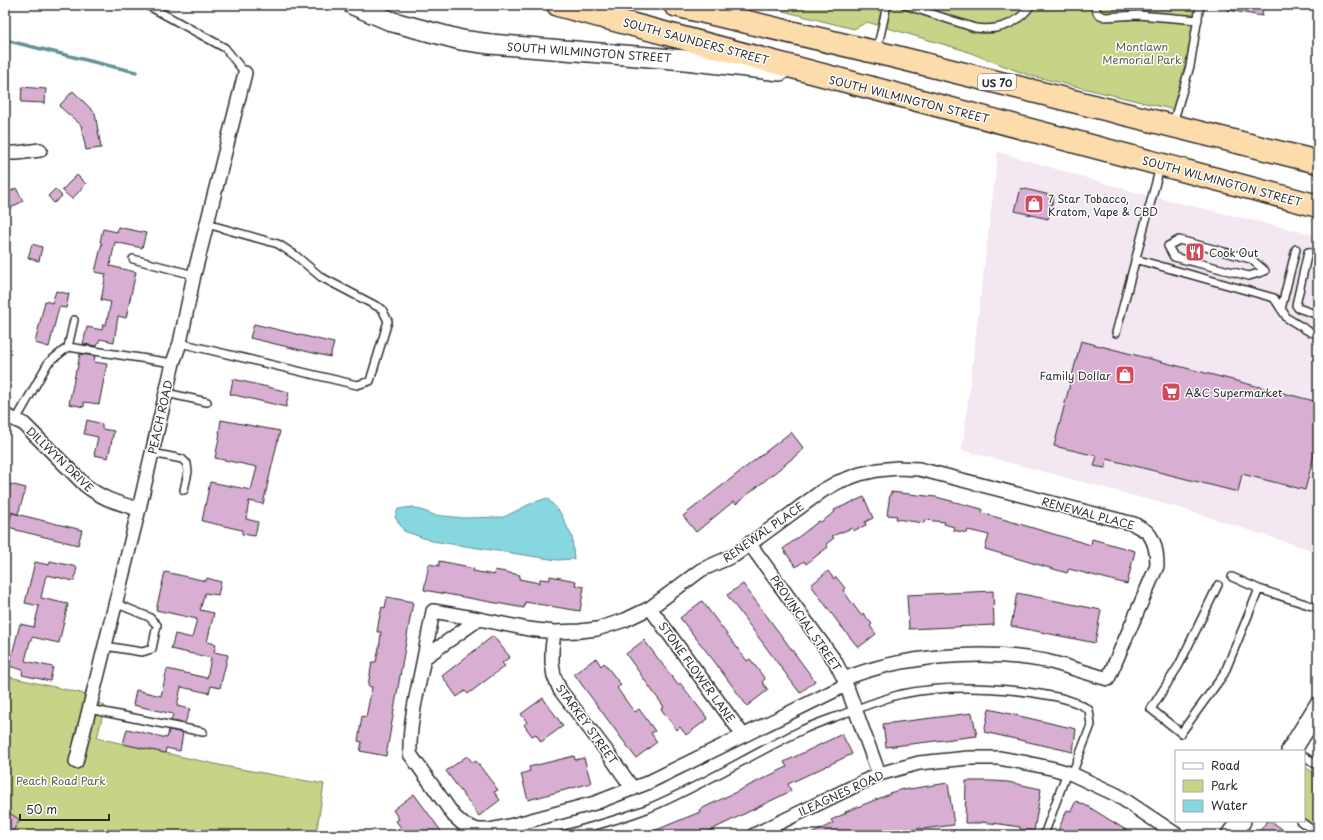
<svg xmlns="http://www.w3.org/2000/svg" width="1323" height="840" font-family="'Playpen Sans',sans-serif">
	<rect width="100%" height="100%" fill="#fff"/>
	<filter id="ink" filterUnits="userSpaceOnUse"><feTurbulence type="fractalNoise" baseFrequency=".025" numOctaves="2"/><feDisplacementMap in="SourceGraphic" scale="8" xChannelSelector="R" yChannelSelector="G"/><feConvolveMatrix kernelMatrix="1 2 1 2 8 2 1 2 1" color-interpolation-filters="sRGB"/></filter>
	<g filter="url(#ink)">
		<path fill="#f3e7f2" d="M 998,152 L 1138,193 L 1318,236 L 1318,552 L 1180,508 L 962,450 Z"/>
		<path fill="#c7d387" stroke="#797f59" d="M 759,5 L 1203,5 L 1179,111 L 1028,75 L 963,50 L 867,22 L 854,29 Z
			M 5,676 L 81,693 L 105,706 L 97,738 L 224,766 L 324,784 L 316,835 L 5,835 Z
			M 1306,767 L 1318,777 L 1318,830 L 1304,819 L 1304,769 Z"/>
		<path fill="#86d7df" stroke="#629297" d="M 547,498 L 560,512 L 572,537 L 574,559 L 557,560 L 432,541 L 404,531 L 395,517 L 398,509 L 413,507 L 434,515 L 464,518 L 504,517 L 532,503 Z"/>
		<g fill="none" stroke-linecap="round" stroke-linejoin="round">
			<path stroke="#629297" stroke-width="3.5" d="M 5,40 L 106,65 L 136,72"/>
		</g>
		<path fill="#d8aed3" stroke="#2b2b2b" d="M 1228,5 L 1250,5 L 1263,7 L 1262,16 L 1227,10 Z
			M 22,87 L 46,89 L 45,103 L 21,102 Z
			M 73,91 L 95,113 L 101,148 L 86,150 L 81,125 L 59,106 Z
			M 77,175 L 86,184 L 72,199 L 62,190 Z
			M 16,188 L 23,201 L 5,211 L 5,195 Z
			M 1021,188 L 1054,196 L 1048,219 L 1015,211 Z
			M 55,189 L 62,196 L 54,203 L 48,196 Z
			M 118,227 L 146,233 L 142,248 L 115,242 L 110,266 L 136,272 L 126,318 L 118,316 L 114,342 L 100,339 L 97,346 L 83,344 L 87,327 L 102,330 L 103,324 L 106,325 L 111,302 L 101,300 L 106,274 L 95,272 L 102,243 L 100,242 L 103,229 L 117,232 Z
			M 32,244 L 42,247 L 39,261 L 28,258 Z
			M 56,291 L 69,294 L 66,308 L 59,307 L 49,347 L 35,343 L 45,301 L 52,303 Z
			M 254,324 L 334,343 L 330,357 L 250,338 Z
			M 1081,341 L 1318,402 L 1318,439 L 1305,490 L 1242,474 L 1238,492 L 1107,459 L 1105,468 L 1094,466 L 1097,456 L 1054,446 Z
			M 80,354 L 95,356 L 94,362 L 107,364 L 99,404 L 84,402 L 84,407 L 69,404 L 76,370 L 77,370 Z
			M 233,379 L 289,392 L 286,407 L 230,394 Z
			M 87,420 L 102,424 L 102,429 L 114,431 L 108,458 L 94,455 L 98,437 L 84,434 Z
			M 221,420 L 280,431 L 263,504 L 249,501 L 246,519 L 258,522 L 255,536 L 242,534 L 242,530 L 202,521 L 210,482 L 251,490 L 257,467 L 215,458 L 220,433 L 219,433 Z
			M 791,432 L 804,449 L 736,504 L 734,501 L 696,532 L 683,516 Z
			M 10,484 L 26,488 L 18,514 L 5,511 L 5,503 Z
			M 891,492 L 936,497 L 982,509 L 982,513 L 1091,545 L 1092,539 L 1135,551 L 1127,584 L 1069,569 L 1067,573 L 985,549 L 989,535 L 968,530 L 967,533 L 953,530 L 954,527 L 944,524 L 945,522 L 925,520 L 924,523 L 896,519 L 897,516 L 887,515 L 890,494 L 891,494 Z
			M 864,497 L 873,518 L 865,522 L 866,525 L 853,531 L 852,528 L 832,536 L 834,538 L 826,544 L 828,547 L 806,564 L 804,561 L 796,567 L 783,549 L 819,521 L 821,522 L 835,512 L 834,510 Z
			M 12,513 L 82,530 L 78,545 L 16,530 L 16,529 L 8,527 Z
			M 50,561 L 77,567 L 74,581 L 47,575 L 45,579 L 41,598 L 68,604 L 59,643 L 32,637 L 31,641 L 30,641 L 25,661 L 53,667 L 50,681 L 22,675 L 23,670 L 9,666 L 20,624 L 34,627 L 39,606 L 25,603 L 35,562 L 49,565 Z
			M 439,561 L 465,566 L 465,567 L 474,569 L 473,571 L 494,575 L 495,570 L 520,575 L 519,579 L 539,583 L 540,579 L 550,580 L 550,576 L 576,581 L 575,585 L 584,587 L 580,611 L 525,602 L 524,608 L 424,590 L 429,564 L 439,566 Z
			M 828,571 L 834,579 L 836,577 L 845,588 L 843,590 L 849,599 L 861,615 L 863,613 L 872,624 L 870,626 L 876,634 L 859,647 L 858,647 L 840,625 L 811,585 Z
			M 165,572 L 206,581 L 207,578 L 221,582 L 218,595 L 205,593 L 200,610 L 214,613 L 207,642 L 216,644 L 214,652 L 228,655 L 220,688 L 211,686 L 209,693 L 181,687 L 177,706 L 190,709 L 185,723 L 171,721 L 173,714 L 133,705 L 136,690 L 161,696 L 167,669 L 207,678 L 211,658 L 171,649 L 175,634 L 192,638 L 197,619 L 156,610 Z
			M 743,584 L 815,681 L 800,693 L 727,595 Z
			M 993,591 L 994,625 L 909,629 L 907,595 Z
			M 1017,593 L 1101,610 L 1095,643 L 1011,626 Z
			M 387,597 L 413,602 L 386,756 L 360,751 L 362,742 L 358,741 L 362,716 L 366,717 L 372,687 L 368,686 L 372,662 L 376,662 L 380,642 L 381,632 L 377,632 L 379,620 L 382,607 L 385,608 Z
			M 702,601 L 747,661 L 750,659 L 765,679 L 762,682 L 768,690 L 747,706 L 714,661 L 680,618 Z
			M 493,636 L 510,657 L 502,663 L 505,666 L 468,694 L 465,691 L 457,697 L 442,676 Z
			M 644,640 L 678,685 L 680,683 L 708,719 L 686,735 L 680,727 L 677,730 L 673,725 L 661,709 L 664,707 L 626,654 Z
			M 596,658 L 601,666 L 604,663 L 621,685 L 617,688 L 629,705 L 635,712 L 639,709 L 655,731 L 651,733 L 657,742 L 636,758 L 574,674 Z
			M 543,698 L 563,726 L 541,742 L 536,734 L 532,736 L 524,725 L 527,722 L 521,714 Z
			M 989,709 L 1076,729 L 1073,752 L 984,732 Z
			M 972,713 L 977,736 L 886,747 L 883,724 Z
			M 127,729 L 167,738 L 169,730 L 183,733 L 180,751 L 166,748 L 165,753 L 123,744 Z
			M 842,734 L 852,754 L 788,784 L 791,791 L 701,835 L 644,835 L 700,812 L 699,810 L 787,767 L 784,762 Z
			M 467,756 L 473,763 L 476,761 L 498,790 L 494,792 L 500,800 L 479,816 L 446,771 Z
			M 574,756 L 575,760 L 584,758 L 591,783 L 528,800 L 521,774 L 530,771 L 529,767 Z
			M 966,781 L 992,781 L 1008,782 L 1041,789 L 1034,831 L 1020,829 L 1020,827 L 1000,824 L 980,822 L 980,823 L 965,823 Z
			M 948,783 L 954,825 L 922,829 L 921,828 L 897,835 L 809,835 L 833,823 L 831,820 L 846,813 L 845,812 L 890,794 L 889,793 L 903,789 L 903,790 Z
			M 414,794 L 444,835 L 410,835 L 407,830 L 404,832 L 396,821 L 399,819 L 393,810 Z
			M 1076,801 L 1089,807 L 1134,835 L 1056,835 L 1067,810 L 1071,811 Z
			M 5,810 L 20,820 L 10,835 L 5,835 Z
			M 1267,821 L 1271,821 L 1282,829 L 1277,835 L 1257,835 Z"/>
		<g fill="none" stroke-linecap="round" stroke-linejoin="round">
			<defs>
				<path id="lane" d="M 147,5 L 225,48 L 245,73
					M 905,5 L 975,28 C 998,31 1018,24 1031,5
					M 1094,5 L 1098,14 L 1105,17 L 1138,15 L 1198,20
					M 877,50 L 887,5
					M 1173,123 L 1190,66 L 1200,5
					M 1179,240 L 1251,259 L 1265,271 L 1249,276 L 1174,257 L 1168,246 Z
					M 1308,252 L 1296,305 L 1298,308 L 1318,315
					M 133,259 L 194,275
					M 1135,259 L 1274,298 L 1287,318 L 1310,332 L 1318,334
					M 1281,309 L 1296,249
					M 74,320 L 68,347 L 173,363
					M 1116,333 L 1160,167
					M 180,343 L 357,385 L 370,381 L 388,321 L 382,309 L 321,277 L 295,255 L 278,244 L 207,224
					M 166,393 L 207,402
					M 16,420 L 48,363 L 68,347
					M 152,453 L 182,459 L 187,464 L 188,472 L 184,490
					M 1232,577 L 1259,589
					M 1218,585 L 1179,665 L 1151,709 L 1181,733 L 1224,674 L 1259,589 L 1318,608
					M 105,646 L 142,652 L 152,649 L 157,625 L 149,617 L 115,603
					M 89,709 L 203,732
					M 1304,756 L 1318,766
					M 1300,821 L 1318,834
					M 562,835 C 591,827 621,819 649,808 C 701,786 749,756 800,731 C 816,723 834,718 851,711 C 868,705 885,698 902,694 C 941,686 981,687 1020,691 C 1041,694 1072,697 1089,710 L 1091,725 L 1072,774
					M 954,835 L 974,835
					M 1044,835 L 1067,772"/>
				<path id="street" d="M 5,153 L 17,153 L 40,150
					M 5,415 L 24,424 L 85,485 C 104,500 116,502 138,509
					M 749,543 L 835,661 L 844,679 L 879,774
					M 650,608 L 743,735
					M 554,632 L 552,650 L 552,663 L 554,676 L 560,690 L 605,749 L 633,789
					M 424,658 L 433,611 L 479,619
					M 844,679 C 902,655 984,649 1046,661 C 1067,666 1087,673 1108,679 L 1157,566 C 1157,555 1156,542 1148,533 C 1144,529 1138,527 1134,524 L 919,469 L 897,468 L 878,470 L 860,474 L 838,482 L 822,491 L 735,555 L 701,570 L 650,608 L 625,620 L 597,629 L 580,631 L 554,632 L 528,629 L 479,619 L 424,658 C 418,689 409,722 410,754 L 454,816 L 464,825 L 470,827 L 478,830 L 489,830 L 513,825 L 595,803 L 647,783 L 846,685
					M 76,762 L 138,513 L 173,363 L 180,343 L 194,275 L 245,73
					M 754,835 L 879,774 L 919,763 L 968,758 L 999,758 L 1027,763 L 1055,769 L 1072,774 L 1117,795 L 1177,835"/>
				<path id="secondary" d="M 353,5 L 393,22 L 461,40 L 490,44 L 685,60 L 780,71
					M 1291,751 L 1318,707
					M 1231,835 L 1241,821"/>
				<path id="highway" d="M 558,5 L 1318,206
					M 675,5 L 896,57 L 1318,162"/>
			</defs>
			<use href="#lane" stroke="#2b2b2b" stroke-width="10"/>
			<use href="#street" stroke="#2b2b2b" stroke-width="16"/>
			<use href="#secondary" stroke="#2b2b2b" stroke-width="22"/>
			<use href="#highway" stroke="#2b2b2b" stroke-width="25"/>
			<use href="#lane" stroke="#fff" stroke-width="7"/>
			<use href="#street" stroke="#fff" stroke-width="13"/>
			<use href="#secondary" stroke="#fff" stroke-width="19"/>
			<use href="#highway" stroke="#fddcac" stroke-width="22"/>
		</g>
	</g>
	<defs>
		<symbol id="shop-square" viewBox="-11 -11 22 22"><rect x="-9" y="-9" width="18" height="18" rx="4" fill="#d1495b" stroke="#fff"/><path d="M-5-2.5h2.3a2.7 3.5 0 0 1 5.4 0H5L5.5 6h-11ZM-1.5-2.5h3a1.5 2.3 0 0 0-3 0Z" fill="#fff"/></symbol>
		<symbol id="restaurant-square" viewBox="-11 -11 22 22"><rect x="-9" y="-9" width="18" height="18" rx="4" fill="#d1495b" stroke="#fff"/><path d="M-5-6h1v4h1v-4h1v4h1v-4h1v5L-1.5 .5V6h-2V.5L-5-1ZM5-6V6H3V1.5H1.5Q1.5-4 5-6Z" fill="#fff"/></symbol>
		<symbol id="supermarket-square" viewBox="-11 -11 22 22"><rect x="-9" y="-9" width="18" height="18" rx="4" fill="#d1495b" stroke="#fff"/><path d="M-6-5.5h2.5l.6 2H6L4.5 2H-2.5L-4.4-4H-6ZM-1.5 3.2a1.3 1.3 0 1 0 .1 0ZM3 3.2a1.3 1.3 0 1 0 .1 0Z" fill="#fff"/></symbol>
	</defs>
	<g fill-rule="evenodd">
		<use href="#shop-square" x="1023" y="193" width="22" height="22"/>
		<use href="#restaurant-square" x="1184" y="241" width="22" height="22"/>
		<use href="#shop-square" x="1114" y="364" width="22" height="22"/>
		<use href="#supermarket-square" x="1160" y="381" width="22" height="22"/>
	</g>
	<g text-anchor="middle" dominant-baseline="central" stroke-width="3" stroke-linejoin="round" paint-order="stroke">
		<rect fill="#fff" stroke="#6b6b6b" stroke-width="1" x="978" y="74" width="38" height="16" rx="3"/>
		<g font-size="10" font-weight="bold" fill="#2b2b2b">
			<text x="997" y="82">US 70</text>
		</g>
		<g font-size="11" fill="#2b2b2b" stroke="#fff">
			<text transform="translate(696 41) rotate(15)">SOUTH SAUNDERS STREET</text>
			<text transform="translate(589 52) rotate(4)">SOUTH WILMINGTON STREET</text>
			<text transform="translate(909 99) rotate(14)">SOUTH WILMINGTON STREET</text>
			<text transform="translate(1222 181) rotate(15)">SOUTH WILMINGTON STREET</text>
			<text transform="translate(160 417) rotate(-77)">PEACH ROAD</text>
			<text transform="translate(60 459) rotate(44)">DILLWYN DRIVE</text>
			<text transform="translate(1088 513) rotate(15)">RENEWAL PLACE</text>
			<text transform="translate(763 532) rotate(-35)">RENEWAL PLACE</text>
			<text transform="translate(806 623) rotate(55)">PROVINCIAL STREET</text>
			<text transform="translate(697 672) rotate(54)">STONE FLOWER LANE</text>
			<text transform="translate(587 724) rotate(54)">STARKEY STREET</text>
			<text transform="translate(841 793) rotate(-25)">ILEAGNES ROAD</text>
		</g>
		<g font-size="11" fill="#5a5d47" stroke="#fff">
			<text x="1142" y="46">Montlawn<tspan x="1142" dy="13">Memorial Park</tspan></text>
			<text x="61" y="780">Peach Road Park</text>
		</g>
		<g font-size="11" fill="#2b2b2b" stroke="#fff" text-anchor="start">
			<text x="1048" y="198">7 Star Tobacco,<tspan x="1048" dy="13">Kratom, Vape &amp; CBD</tspan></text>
			<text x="1209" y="252">Cook Out</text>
			<text x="1111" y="375" text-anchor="end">Family Dollar</text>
			<text x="1185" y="392">A&amp;C Supermarket</text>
		</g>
	</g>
	<rect width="1323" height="840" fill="none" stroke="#fff" stroke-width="20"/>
	<rect x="10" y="10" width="1303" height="820" fill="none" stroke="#2b2b2b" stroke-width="1.5" filter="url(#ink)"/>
	<rect x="1175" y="750" width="130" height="72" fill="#ffffff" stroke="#aaaaaa"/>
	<rect x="1183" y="763" width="20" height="6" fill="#ffffff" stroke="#aaaaaa"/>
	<text x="1211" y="770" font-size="12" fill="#2b2b2b">Road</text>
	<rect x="1183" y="780" width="20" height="12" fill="#c7d387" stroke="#aaaaaa"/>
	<text x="1211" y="790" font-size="12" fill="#2b2b2b">Park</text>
	<rect x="1183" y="800" width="20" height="12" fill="#86d7df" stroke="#aaaaaa"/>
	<text x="1211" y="810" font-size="12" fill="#2b2b2b">Water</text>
	<path d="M20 814v6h89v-6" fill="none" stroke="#2b2b2b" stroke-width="2"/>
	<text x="26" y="814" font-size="12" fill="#2b2b2b" stroke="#ffffff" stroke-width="3" paint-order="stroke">50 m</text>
</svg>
